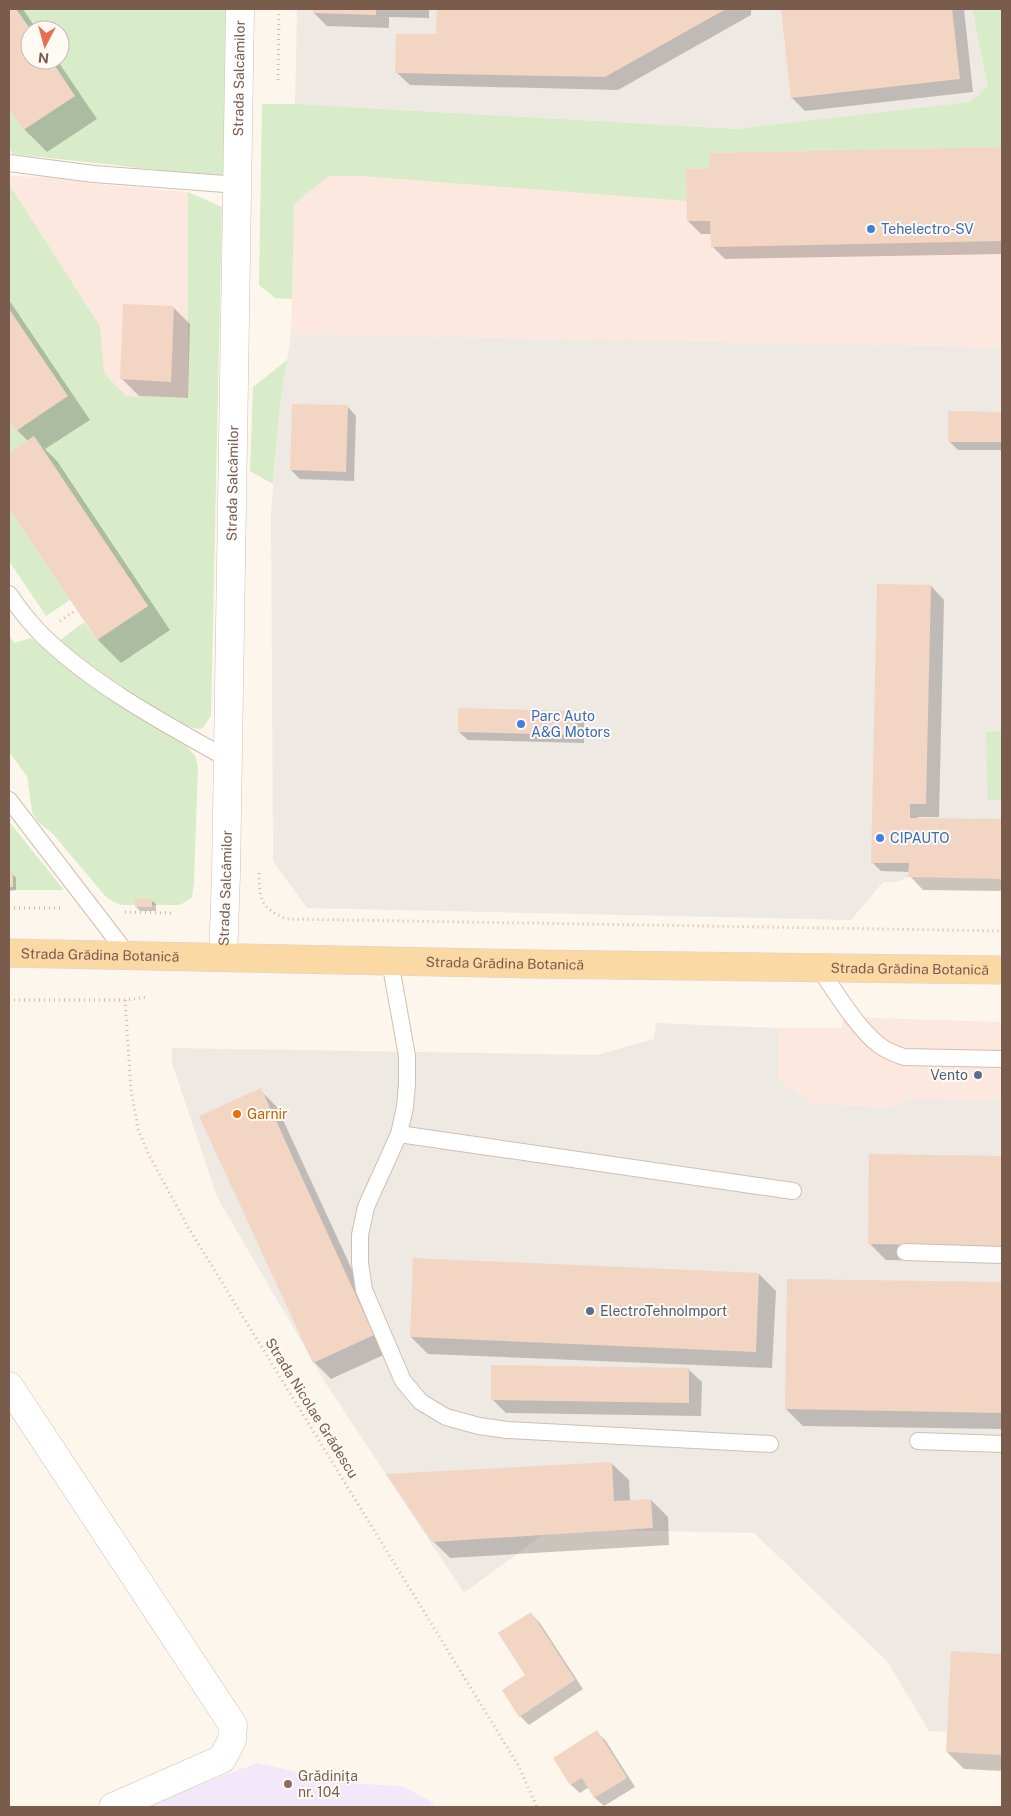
<svg xmlns="http://www.w3.org/2000/svg" width="1011" height="1816" font-family="'Public Sans',sans-serif">
	<rect width="100%" height="100%" fill="#fdf6ec"/>
	<path fill="#fde8e0" d="M 972,9 L 1002,9 L 1002,347 L 291,334 L 295,104 L 737,129 L 988,87 Z
		M 9,176 L 49,177 L 96,184 L 188,192 L 188,398 L 126,396 L 104,373 L 100,326 L 9,184 Z
		M 843,1017 L 1002,1022 L 1002,1099 L 912,1098 L 891,1107 L 815,1104 L 778,1079 L 778,1028 L 842,1028 Z"/>
	<path fill="#efe9e4" d="M 297,9 L 972,9 L 988,88 L 971,102 L 737,129 L 295,104 Z
		M 291,334 L 1002,347 L 1002,879 L 909,877 L 896,882 L 883,882 L 851,920 L 307,908 L 273,861 L 271,514 L 280,404 Z
		M 656,1023 L 778,1028 L 778,1079 L 815,1104 L 891,1107 L 912,1098 L 1002,1099 L 1002,1734 L 929,1731 L 887,1661 L 754,1533 L 551,1529 L 464,1593 L 325,1382 L 217,1197 L 172,1063 L 172,1048 L 597,1055 L 654,1039 Z"/>
	<path fill="#f3e8fa" d="M 257,1763 L 345,1783 L 402,1786 L 429,1800 L 436,1807 L 140,1807 Z"/>
	<path fill="#d8ecc9" d="M 16,9 L 226,9 L 223,177 L 13,154 L 9,148 L 9,108 L 24,130 L 75,96 L 51,60 L 60,60 L 60,30 L 31,30 Z
		M 972,9 L 1002,9 L 1002,147 L 709,153 L 710,168 L 686,169 L 687,201 L 361,176 L 329,176 L 294,204 L 292,299 L 275,298 L 259,285 L 262,104 L 295,104 L 737,129 L 970,102 L 988,87 Z
		M 9,184 L 100,326 L 104,373 L 126,396 L 188,398 L 188,192 L 222,207 L 211,716 C 207,720 205,729 199,729 C 180,729 77,656 59,641 L 84,622 L 97,640 L 148,606 L 34,436 L 9,453 L 9,421 L 16,431 L 67,396 L 9,309 Z
		M 287,360 L 280,404 L 273,484 L 250,471 L 253,387 Z
		M 9,509 L 70,600 L 46,616 L 9,561 Z
		M 9,635 L 14,643 L 31,638 L 87,682 L 183,742 L 196,757 L 198,768 L 194,882 L 192,898 L 180,905 L 120,905 L 107,898 L 53,834 L 38,822 L 32,812 L 27,776 L 9,752 Z
		M 1002,731 L 1002,800 L 988,800 L 986,732 Z
		M 9,821 L 15,829 L 64,890 L 9,890 Z"/>
	<path fill="#0003" d="M 9,9 L 23,9 L 37,30 L 30,30 L 30,60 L 57,60 L 97,119 L 47,152 L 24,129 L 9,106 Z
		M 314,9 L 429,9 L 429,18 L 389,17 L 389,28 L 327,26 L 314,13 Z
		M 438,9 L 751,9 L 751,15 L 618,90 L 410,85 L 396,72 L 438,36 Z
		M 782,9 L 964,9 L 973,92 L 805,111 L 792,98 Z
		M 1002,148 L 1002,254 L 725,259 L 712,246 L 712,234 L 701,234 L 688,221 L 711,170 L 710,154 Z
		M 9,300 L 90,420 L 45,449 L 57,461 L 170,630 L 121,663 L 98,640 L 9,507 L 9,454 L 28,441 L 17,430 L 9,418 Z
		M 173,307 L 190,324 L 188,398 L 139,396 L 122,379 Z
		M 348,407 L 356,416 L 354,481 L 300,479 L 291,470 Z
		M 1001,413 L 1002,415 L 1002,450 L 958,450 L 949,441 Z
		M 931,586 L 944,600 L 939,817 L 918,817 L 918,819 L 1002,821 L 1002,891 L 923,890 L 910,876 L 910,872 L 881,871 L 872,862 Z
		M 575,712 L 584,721 L 584,743 L 468,740 L 459,732 Z
		M 9,873 L 12,873 L 16,878 L 16,890 L 9,891 Z
		M 151,900 L 156,904 L 156,911 L 140,911 L 136,907 Z
		M 260,1090 L 277,1107 L 390,1352 L 331,1379 L 314,1362 Z
		M 871,1155 L 1002,1157 L 1002,1262 L 886,1260 L 869,1243 Z
		M 759,1274 L 776,1291 L 772,1368 L 428,1354 L 411,1337 Z
		M 788,1280 L 1002,1283 L 1002,1429 L 803,1426 L 786,1409 Z
		M 688,1369 L 702,1382 L 701,1416 L 506,1413 L 492,1399 Z
		M 611,1463 L 629,1480 L 630,1501 L 651,1500 L 668,1517 L 669,1545 L 450,1558 L 433,1541 Z
		M 531,1614 L 540,1623 L 583,1689 L 529,1725 L 520,1716 L 527,1675 Z
		M 952,1652 L 1002,1655 L 1002,1771 L 964,1769 L 947,1752 Z
		M 597,1732 L 606,1741 L 635,1787 L 604,1806 L 595,1798 L 589,1787 L 580,1793 L 571,1785 L 555,1758 Z"/>
	<path fill="#f3d5c3" d="M 9,9 L 16,9 L 30,29 L 30,60 L 51,60 L 75,96 L 23,130 L 9,108 Z
		M 313,9 L 376,9 L 376,15 L 313,13 Z
		M 437,9 L 726,9 L 605,77 L 395,73 L 396,34 L 436,34 Z
		M 781,9 L 952,9 L 960,79 L 791,98 Z
		M 1002,147 L 1002,241 L 711,247 L 710,221 L 687,221 L 686,169 L 710,168 L 709,153 Z
		M 123,304 L 174,306 L 171,382 L 120,379 Z
		M 9,309 L 68,396 L 16,431 L 9,421 Z
		M 292,404 L 348,405 L 346,472 L 290,470 Z
		M 948,411 L 1001,412 L 1001,442 L 948,442 Z
		M 34,436 L 148,606 L 97,640 L 9,509 L 9,453 Z
		M 877,584 L 931,585 L 926,804 L 910,804 L 910,818 L 1002,819 L 1002,879 L 908,877 L 909,863 L 871,863 Z
		M 458,708 L 576,711 L 575,735 L 458,732 Z
		M 9,872 L 13,872 L 13,887 L 9,887 Z
		M 135,899 L 152,899 L 152,907 L 135,907 Z
		M 261,1088 L 374,1335 L 313,1363 L 199,1116 Z
		M 869,1154 L 1002,1156 L 1002,1246 L 868,1244 Z
		M 413,1258 L 759,1273 L 756,1352 L 410,1337 Z
		M 787,1279 L 1002,1282 L 1002,1413 L 785,1409 Z
		M 491,1365 L 689,1368 L 689,1403 L 491,1400 Z
		M 612,1462 L 614,1501 L 651,1499 L 653,1528 L 432,1542 L 386,1474 Z
		M 531,1612 L 575,1680 L 519,1717 L 502,1690 L 525,1675 L 498,1633 Z
		M 951,1651 L 1002,1654 L 1002,1755 L 946,1752 Z
		M 597,1730 L 627,1778 L 594,1798 L 582,1778 L 570,1785 L 553,1758 Z"/>
	<g fill="none" stroke-linecap="round" stroke-linejoin="round">
		<defs>
			<path id="service" d="M 9,163 L 94,174 L 238,185
				M 9,594 C 19,609 30,623 43,636 C 96,687 164,723 228,759
				M 9,800 L 128,955
				M 390,961 L 407,1056 L 407,1084 L 405,1107 L 399,1134 L 366,1207 L 360,1235 L 360,1263 L 364,1290 L 403,1381 L 421,1402 L 446,1417 L 479,1426 L 507,1430 L 770,1444
				M 819,968 C 835,991 857,1028 879,1045 C 887,1051 895,1054 904,1057 L 1002,1059
				M 399,1134 L 793,1191
				M 905,1252 L 1002,1255
				M 918,1441 L 1002,1444"/>
			<g id="minor">
				<path id="s1" d="M 223,957 L 226,875 L 240,9"/>
				<path d="M 9,1386 L 233,1725 L 232,1740 L 222,1759 L 113,1807"/>
			</g>
			<g id="primary">
				<path id="s2" d="M 9,953 L 534,964 L 1002,970"/>
			</g>
		</defs>
		<use href="#service" stroke="#d1beb0" stroke-width="18"/>
		<use href="#minor" stroke="#d1beb0" stroke-width="29"/>
		<use href="#primary" stroke="#dad1cd" stroke-width="29"/>
		<path stroke="#d9b8a5" stroke-width="3" stroke-dasharray="1 4" stroke-linecap="butt" d="M 278,80 L 279,9
			M 60,621 L 76,610
			M 259,873 C 260,900 260,907 286,919 L 1002,931
			M 9,908 L 61,908
			M 125,912 L 174,913
			M 9,1000 L 125,1000 L 147,997
			M 125,1000 L 131,1090 L 138,1129 L 148,1153 L 188,1227 L 518,1765 L 537,1807"/>
		<use href="#service" stroke="#fff" stroke-width="16"/>
		<use href="#minor" stroke="#fff" stroke-width="28"/>
		<use href="#primary" stroke="#fbd9a5" stroke-width="28"/>
	</g>
	<g fill="#3f7fe0" stroke="#fffaf3" stroke-width="2">
		<circle cx="871" cy="229" r="5"/>
		<circle cx="521" cy="724" r="5"/>
		<circle cx="880" cy="838" r="5"/>
	</g>
	<g fill="#5c6f8a" stroke="#fffaf3" stroke-width="2">
		<circle cx="978" cy="1075" r="5"/>
		<circle cx="590" cy="1311" r="5"/>
	</g>
	<circle fill="#e8710a" stroke="#fffaf3" stroke-width="2" cx="237" cy="1114" r="5"/>
	<circle fill="#8d6e63" stroke="#fffaf3" stroke-width="2" cx="288" cy="1784" r="5"/>
	<g text-anchor="middle" dominant-baseline="central" stroke-width="4" stroke-linejoin="round" paint-order="stroke">
		<g font-size="14" fill="#7a5c4d" stroke="#fffaf3">
			<text stroke="none"><textPath href="#s1" startOffset="879">Strada Salcâmilor</textPath></text>
			<text stroke="none"><textPath href="#s1" startOffset="474">Strada Salcâmilor</textPath></text>
			<text stroke="none"><textPath href="#s1" startOffset="69">Strada Salcâmilor</textPath></text>
			<text stroke="none"><textPath href="#s2" startOffset="91">Strada Grădina Botanică</textPath></text>
			<text stroke="none"><textPath href="#s2" startOffset="496">Strada Grădina Botanică</textPath></text>
			<text stroke="none"><textPath href="#s2" startOffset="901">Strada Grădina Botanică</textPath></text>
			<text transform="translate(312 1408) rotate(58)">Strada Nicolae Grădescu</text>
		</g>
		<g font-size="14" fill="#366cbe" stroke="#fffaf3" text-anchor="start">
			<text x="881" y="229">Tehelectro-SV</text>
			<text x="531" y="716">Parc Auto<tspan x="531" dy="16">A&amp;G Motors</tspan></text>
			<text x="890" y="838">CIPAUTO</text>
		</g>
		<g font-size="14" fill="#4e5e75" stroke="#fffaf3" text-anchor="end">
			<text x="968" y="1075">Vento</text>
			<text x="600" y="1311" text-anchor="start">ElectroTehnoImport</text>
		</g>
		<g font-size="14" fill="#c56008" stroke="#fffaf3" text-anchor="start">
			<text x="247" y="1114">Garnir</text>
		</g>
		<g font-size="14" fill="#785e54" stroke="#fffaf3" text-anchor="start">
			<text x="298" y="1776">Grădinița<tspan x="298" dy="16">nr. 104</tspan></text>
		</g>
	</g>
	<rect width="1011" height="1816" fill="none" stroke="#7a5c4d" stroke-width="20"/>
	<g transform="translate(45 45) rotate(186)"><circle r="24" fill="#fffaf3" stroke="#cabbb1"/>
	<path d="M0-4L9 19L0 12L-9 19Z" fill="#e76f51"/>
	<text y="-8" font-size="14" font-weight="bold" text-anchor="middle" fill="#7a5c4d">N</text>
	</g>
</svg>
